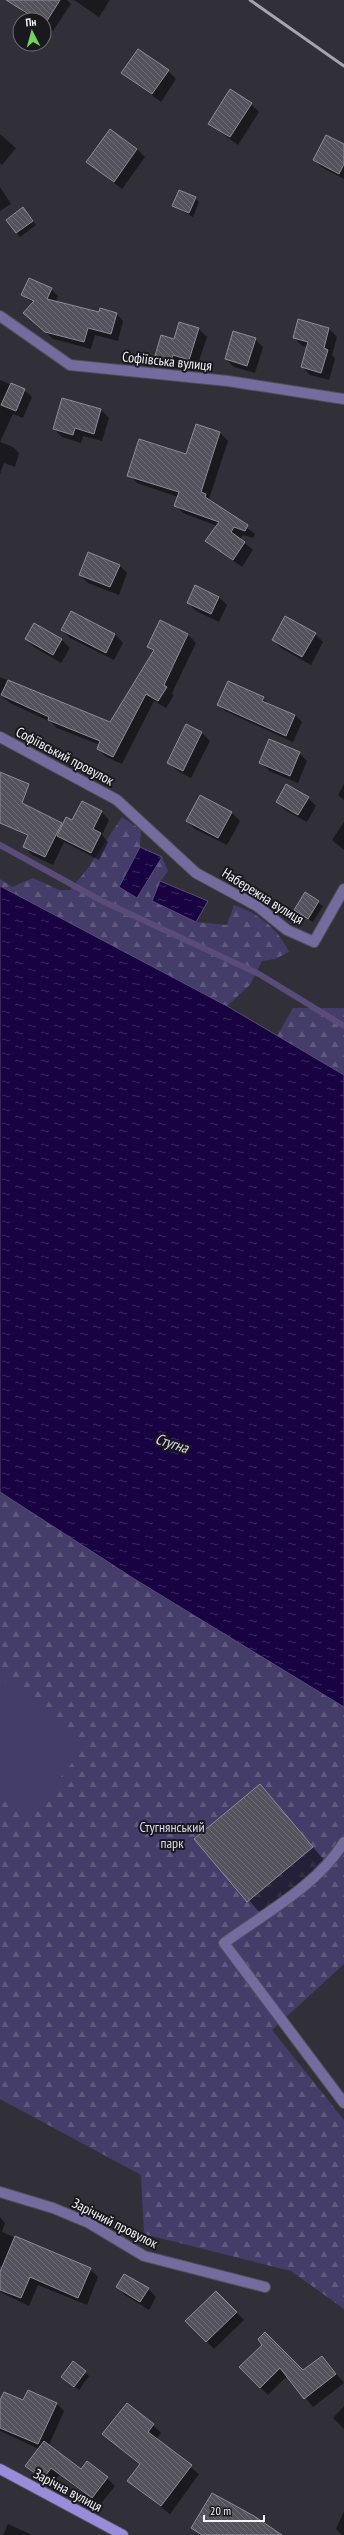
<svg xmlns="http://www.w3.org/2000/svg" width="344" height="2535" font-family="'PT Sans Narrow',sans-serif">
	<defs>
		<pattern id="forest-firs" width="22" height="20" patternUnits="userSpaceOnUse"><rect width="22" height="20" fill="#443c69"/><path d="M5 1l3.5 6h-7zM16 11l3.5 6h-7z" fill="#60597f"/></pattern>
		<pattern id="water-ripples" width="26" height="14" patternUnits="userSpaceOnUse"><rect width="26" height="14" fill="#190242"/><path d="M2 4q2-2 4 0t4 0M15 11q2-2 4 0t4 0" fill="none" stroke="#3b285e"/></pattern>
		<pattern id="building-back-hatch" width="6" height="6" patternUnits="userSpaceOnUse"><rect width="6" height="6" fill="#54535d"/><path d="M-1 5l2 2M0 0l6 6M5-1l2 2" fill="none" stroke="#6d6c75"/></pattern>
	</defs>
	<rect width="100%" height="100%" fill="#313039"/>
	<path fill="url(#forest-firs)" d="M 122,817 L 141,830 L 140,847 L 119,887 L 137,898 L 162,857 L 168,871 L 160,882 L 196,922 L 227,925 L 234,905 C 258,913 278,929 289,952 L 275,959 L 262,961 L 250,985 L 227,1006 L 104,968 L 0,908 L 0,879 L 12,887 L 33,878 L 59,890 L 70,890 L 88,868 Z
		M 293,1008 L 344,1008 L 344,1075 L 277,1036 Z
		M 0,1492 L 136,1580 L 344,1707 L 344,1964 L 272,2030 L 344,2120 L 344,2309 L 291,2271 L 144,2234 L 141,2175 L 0,2099 Z"/>
	<path fill="#443c69" d="M 0,1678 L 86,1745 L 28,1819 L 0,1798 Z"/>
	<path fill="url(#water-ripples)" stroke="#5b4b79" d="M 140,847 L 162,857 L 137,898 L 119,887 Z
		M 160,881 L 208,901 L 196,922 L 152,901 Z
		M 0,886 L 227,1006 L 344,1075 L 344,1707 L 136,1580 L 0,1492 Z"/>
	<path fill="#0007" d="M 21,0 L 67,0 L 71,4 L 53,31 L 44,26 L 44,20 L 35,20 L 25,14 L 17,6 Z
		M 74,0 L 110,0 L 99,17 Z
		M 168,71 L 176,79 L 161,102 L 122,73 Z
		M 251,104 L 259,112 L 238,145 L 210,124 Z
		M 0,134 L 16,148 L 2,165 L 0,163 Z
		M 344,145 L 344,179 L 323,168 L 314,160 Z
		M 137,149 L 145,157 L 122,189 L 87,162 Z
		M 0,187 L 11,204 L 0,211 Z
		M 195,198 L 199,202 L 193,217 L 173,206 Z
		M 27,213 L 36,225 L 20,237 L 7,220 Z
		M 51,289 L 58,296 L 56,302 L 100,314 L 116,313 L 123,321 L 118,341 L 95,335 L 91,349 L 53,339 L 32,320 L 33,303 L 22,295 Z
		M 299,321 L 329,329 L 337,337 L 332,355 L 335,359 L 329,380 L 310,375 L 302,367 L 307,347 L 302,346 L 294,338 Z
		M 180,323 L 199,329 L 207,337 L 197,367 L 181,362 L 179,369 L 164,364 L 156,356 L 175,341 Z
		M 255,339 L 263,347 L 255,373 L 234,367 L 226,359 Z
		M 0,380 L 24,390 L 32,397 L 23,418 L 13,414 L 0,442 L 13,447 L 19,453 L 15,467 L 4,463 L 0,474 Z
		M 63,399 L 101,410 L 109,418 L 102,441 L 83,436 L 81,443 L 62,437 L 54,429 Z
		M 196,425 L 220,433 L 228,441 L 209,499 L 255,534 L 253,538 L 243,535 L 240,539 L 253,550 L 242,567 L 207,541 L 217,526 L 183,513 L 175,505 L 178,497 L 137,483 L 129,475 L 187,455 Z
		M 119,565 L 127,573 L 119,595 L 88,583 L 80,575 Z
		M 196,587 L 219,597 L 227,605 L 219,622 L 196,611 L 188,603 Z
		M 35,624 L 62,640 L 70,648 L 61,663 L 34,647 L 26,639 Z
		M 62,630 L 115,634 L 123,643 L 114,660 L 70,638 Z
		M 315,634 L 323,642 L 311,665 L 281,648 L 273,640 Z
		M 188,635 L 196,643 L 172,693 L 174,695 L 166,708 L 154,701 L 122,764 L 106,757 L 98,749 L 100,745 L 57,728 L 51,722 L 10,703 L 0,695 L 0,677 L 110,724 L 154,652 L 149,647 Z
		M 263,698 L 270,706 L 295,715 L 302,722 L 293,742 L 225,711 L 218,704 Z
		M 187,726 L 202,733 L 210,741 L 191,778 L 176,770 L 168,762 Z
		M 299,753 L 307,761 L 298,783 L 269,771 L 261,763 Z
		M 344,784 L 344,800 L 338,795 Z
		M 200,796 L 232,813 L 240,821 L 227,845 L 195,829 L 187,821 Z
		M 308,798 L 316,806 L 307,822 L 285,810 L 277,802 Z
		M 101,811 L 109,820 L 102,835 L 108,842 L 99,860 L 64,842 L 53,865 L 32,855 L 24,846 L 57,832 L 60,835 L 73,821 Z
		M 344,822 L 344,850 L 332,840 Z
		M 306,894 L 323,906 L 313,922 L 295,910 Z
		M 259,1785 L 325,1861 L 261,1914 L 196,1839 Z
		M 0,2217 L 5,2223 L 2,2232 L 90,2269 L 98,2277 L 87,2305 L 38,2285 L 29,2306 L 0,2292 L 0,2274 L 3,2267 L 0,2266 Z
		M 125,2275 L 148,2289 L 156,2297 L 149,2310 L 125,2295 L 117,2287 Z
		M 216,2292 L 244,2320 L 214,2349 L 187,2321 Z
		M 263,2345 L 303,2372 L 322,2357 L 344,2383 L 313,2407 L 287,2376 L 268,2395 L 240,2367 Z
		M 73,2362 L 89,2376 L 79,2390 L 66,2381 Z
		M 0,2403 L 56,2403 L 64,2411 L 49,2445 L 82,2470 L 107,2478 L 115,2486 L 100,2505 L 59,2475 L 51,2486 L 27,2466 L 39,2449 L 0,2431 Z
		M 344,2406 L 344,2429 L 333,2418 Z
		M 153,2425 L 161,2433 L 156,2439 L 199,2474 L 170,2514 L 128,2481 L 140,2465 L 103,2434 Z
		M 344,2511 L 344,2535 L 342,2535 L 336,2529 Z
		M 8,2524 L 32,2535 L 3,2535 Z"/>
	<g fill="none" stroke-linecap="round" stroke-linejoin="round">
		<path stroke="#5b4b79" stroke-width="6" d="M 0,845 L 100,900 L 259,974 L 344,1026"/>
	</g>
	<path fill="url(#building-back-hatch)" stroke="#8d8c97" d="M 6,0 L 60,0 L 45,24 L 44,20 L 38,20 Z
		M 138,49 L 169,70 L 152,94 L 121,73 Z
		M 230,89 L 252,103 L 230,137 L 208,124 Z
		M 110,129 L 137,149 L 114,182 L 86,162 Z
		M 326,135 L 344,144 L 344,164 L 339,174 L 313,160 Z
		M 179,190 L 196,197 L 189,213 L 172,206 Z
		M 23,207 L 33,221 L 16,233 L 6,220 Z
		M 29,278 L 52,288 L 47,299 L 99,312 L 100,308 L 117,313 L 111,334 L 88,328 L 84,342 L 45,332 L 23,313 L 34,301 L 21,295 Z
		M 298,319 L 329,328 L 324,348 L 328,350 L 321,373 L 301,367 L 308,342 L 293,338 Z
		M 179,322 L 199,328 L 189,360 L 173,355 L 171,361 L 155,356 L 161,335 L 174,339 Z
		M 233,331 L 256,338 L 247,366 L 225,359 Z
		M 11,383 L 25,389 L 16,411 L 1,405 Z
		M 62,398 L 101,409 L 94,434 L 75,428 L 73,435 L 53,429 Z
		M 196,424 L 220,432 L 201,492 L 206,494 L 205,497 L 248,525 L 245,531 L 234,527 L 231,532 L 245,542 L 233,560 L 205,541 L 219,522 L 174,506 L 179,492 L 127,476 L 139,439 L 186,454 Z
		M 88,552 L 120,565 L 110,587 L 79,575 Z
		M 195,585 L 219,597 L 211,614 L 187,603 Z
		M 71,611 L 115,634 L 106,653 L 61,630 Z
		M 285,616 L 316,633 L 302,657 L 272,640 Z
		M 160,620 L 188,634 L 164,685 L 167,687 L 158,701 L 146,694 L 113,757 L 97,749 L 100,741 L 48,720 L 49,717 L 1,695 L 8,680 L 110,722 L 154,650 L 147,647 Z
		M 34,623 L 62,639 L 53,655 L 25,639 Z
		M 228,681 L 264,697 L 262,701 L 295,715 L 286,736 L 217,705 Z
		M 186,724 L 202,732 L 183,771 L 167,763 Z
		M 269,739 L 300,752 L 290,776 L 259,763 Z
		M 0,772 L 29,784 L 22,803 L 62,823 L 45,857 L 23,847 L 28,835 L 0,823 Z
		M 286,784 L 309,797 L 298,815 L 276,802 Z
		M 200,795 L 232,812 L 218,838 L 186,821 Z
		M 82,801 L 102,811 L 93,829 L 101,833 L 91,853 L 57,836 L 66,817 L 72,820 Z
		M 305,892 L 319,901 L 308,919 L 294,910 Z
		M 260,1784 L 313,1847 L 247,1902 L 194,1839 Z
		M 15,2236 L 91,2268 L 78,2298 L 30,2277 L 21,2298 L 0,2290 L 0,2272 Z
		M 124,2274 L 149,2288 L 140,2302 L 116,2287 Z
		M 216,2291 L 237,2312 L 206,2342 L 185,2321 Z
		M 265,2332 L 303,2370 L 322,2356 L 336,2374 L 304,2399 L 280,2368 L 260,2388 L 239,2367 L 262,2345 L 258,2339 Z
		M 73,2361 L 86,2371 L 74,2387 L 61,2377 Z
		M 28,2390 L 57,2403 L 38,2444 L 0,2428 L 0,2400 L 4,2392 L 23,2400 Z
		M 127,2403 L 154,2424 L 148,2432 L 192,2465 L 161,2506 L 127,2481 L 140,2464 L 102,2434 Z
		M 44,2441 L 81,2469 L 87,2461 L 108,2477 L 92,2498 L 51,2468 L 43,2479 L 25,2466 Z
		M 212,2493 L 254,2516 L 282,2535 L 202,2535 L 191,2528 Z"/>
	<g fill="none" stroke-linecap="round" stroke-linejoin="round">
		<defs>
			<path id="street" d="M 0,316 L 70,365 L 228,381 L 344,399
				M 0,737 L 117,800 L 196,873 L 257,906 L 287,930 L 314,942 L 344,889
				M 344,1842 C 317,1886 265,1913 224,1943 L 344,2103
				M 0,2192 L 53,2208 L 89,2223 L 144,2256 L 265,2287"/>
			<path id="secondary" d="M 0,2469 L 123,2535"/>
		</defs>
		<use href="#street" stroke="#504f58" stroke-width="12"/>
		<use href="#secondary" stroke="#504f58" stroke-width="12"/>
		<use href="#street" stroke="#746c9e" stroke-width="10"/>
		<use href="#secondary" stroke="#998cdb" stroke-width="10"/>
		<path stroke="#a6a5ac" stroke-width="3" d="M 250,0 L 344,66"/>
	</g>
	<g text-anchor="middle" dominant-baseline="central" stroke-width="4" stroke-linejoin="round" paint-order="stroke">
		<g font-size="14" fill="#f5f4fa" stroke="#19191d">
			<text transform="translate(167 361) rotate(6)">Софіївська вулиця</text>
			<text transform="translate(65 756) rotate(28)">Софіївський провулок</text>
			<text transform="translate(263 896) rotate(32)">Набережна вулиця</text>
			<text transform="translate(115 2223) rotate(27)">Зарічний провулок</text>
			<text transform="translate(68 2490) rotate(28)">Зарічна вулиця</text>
		</g>
		<g font-size="14" fill="#dcdaee" stroke="#19191d">
			<text x="172" y="1827">Стугнянський<tspan x="172" dy="16">парк</tspan></text>
		</g>
		<g font-size="15" font-style="italic" fill="#dddbef" stroke="#19191d">
			<text transform="translate(172 1443) rotate(18)">Стугна</text>
		</g>
	</g>
	<g transform="translate(32 32) rotate(354)"><circle r="19" fill="#19191d" stroke="#717175"/>
	<path d="M0-3L7 15L0 10L-7 15Z" fill="#71d35e"/>
	<text y="-6" font-size="11" font-weight="bold" text-anchor="middle" fill="#f5f4fa">Пн</text>
	</g>
	<path d="M204 2515v6h60v-6" fill="none" stroke="#f5f4fa" stroke-width="2"/>
	<text x="210" y="2515" font-size="12" fill="#f5f4fa" stroke="#19191d" stroke-width="3" paint-order="stroke">20 m</text>
</svg>
